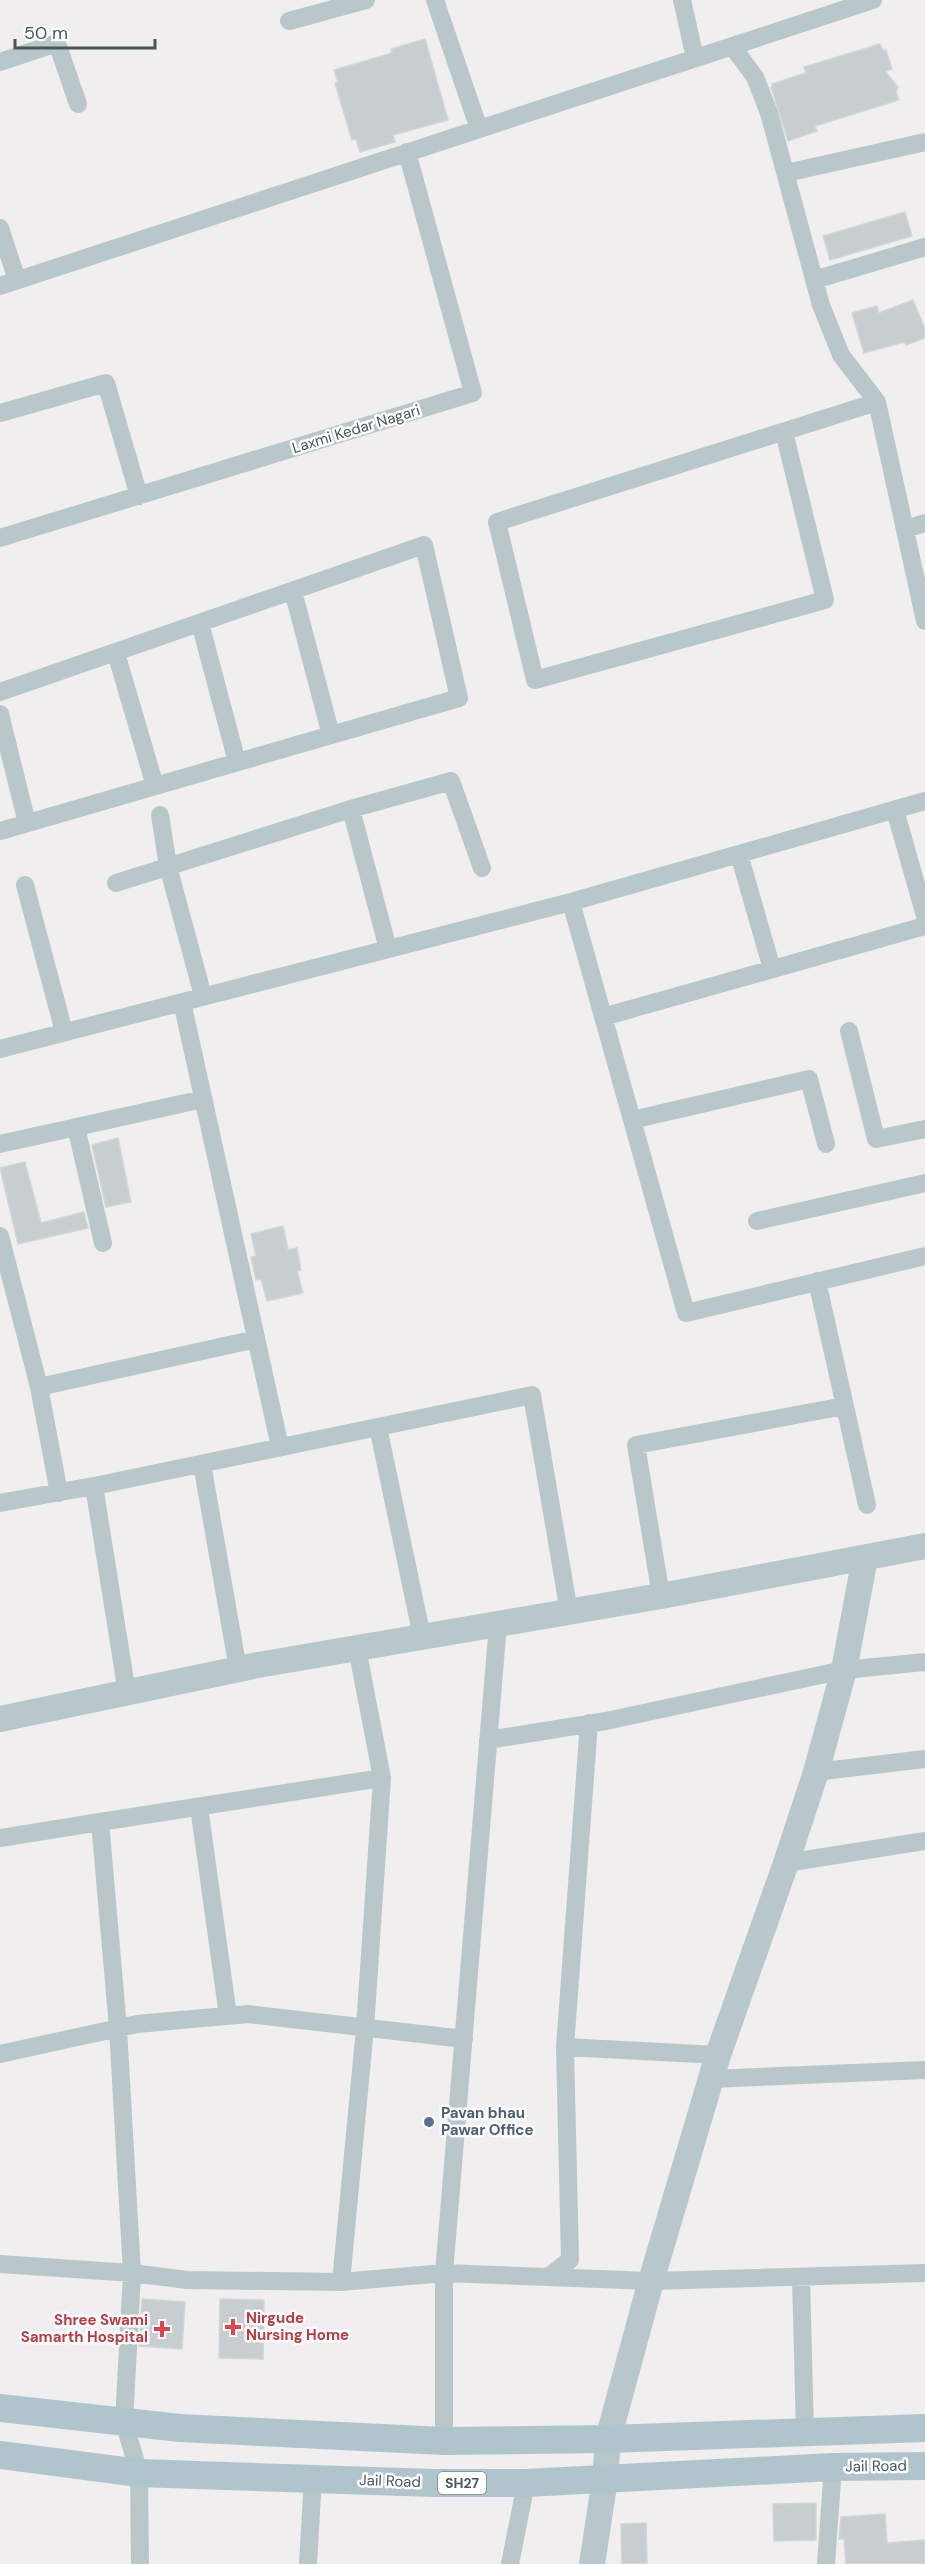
<svg xmlns="http://www.w3.org/2000/svg" width="925" height="2564" font-family="'DM Sans',sans-serif">
	<rect width="100%" height="100%" fill="#f0eeef"/>
	<path fill="#c8cdd0" stroke="#d2d6d9" stroke-width="1.5" d="M 425,39 L 448,120 L 393,135 L 395,142 L 360,152 L 356,139 L 352,140 L 335,83 L 338,82 L 334,70 L 392,53 L 391,49 Z
		M 880,44 L 883,51 L 886,50 L 892,69 L 885,71 L 898,87 L 896,92 L 899,100 L 815,126 L 817,131 L 788,141 L 771,87 L 773,87 L 772,84 L 806,73 L 804,67 Z
		M 905,212 L 912,236 L 830,260 L 823,236 Z
		M 913,300 L 925,329 L 925,338 L 906,345 L 904,342 L 864,353 L 852,313 L 877,306 L 879,313 Z
		M 118,1138 L 131,1202 L 106,1207 L 92,1145 Z
		M 25,1162 L 41,1223 L 84,1212 L 88,1228 L 18,1244 L 0,1168 Z
		M 283,1226 L 288,1250 L 297,1248 L 301,1270 L 297,1271 L 303,1293 L 267,1301 L 261,1279 L 256,1280 L 251,1257 L 256,1256 L 251,1234 Z
		M 142,2299 L 185,2302 L 182,2349 L 139,2346 Z
		M 220,2299 L 264,2300 L 263,2359 L 219,2358 Z
		M 816,2503 L 816,2540 L 774,2541 L 773,2504 Z
		M 885,2514 L 887,2543 L 925,2540 L 925,2564 L 846,2564 L 844,2539 L 839,2539 L 841,2517 Z
		M 646,2523 L 647,2564 L 622,2564 L 621,2524 Z"/>
	<g fill="none" stroke-linecap="round" stroke-linejoin="round">
		<path stroke="#bac7ca" stroke-width="18" d="M 435,0 L 479,129
			M 682,0 L 695,58
			M 289,21 L 366,0
			M 732,46 L 755,77 L 769,113 L 821,305 L 841,355 L 877,402 L 925,621
			M 0,62 L 57,43 L 78,104
			M 786,173 L 925,142
			M 0,228 L 17,280
			M 814,280 L 925,247
			M 0,286 L 873,0
			M 0,413 L 106,383 L 139,496
			M 784,432 L 825,600 L 535,680 L 497,522 L 877,402
			M 905,529 L 925,523
			M 0,538 L 473,393 L 407,152
			M 293,591 L 331,735
			M 200,623 L 237,762
			M 116,653 L 155,786
			M 0,692 L 424,545 L 459,698 L 0,831
			M 0,714 L 27,823
			M 351,809 L 388,949
			M 895,810 L 925,916
			M 160,815 L 168,866 L 203,996
			M 739,854 L 772,969
			M 116,883 L 351,809 L 451,781 L 482,868
			M 25,885 L 64,1032
			M 571,902 L 686,1313 L 925,1256
			M 182,1002 L 280,1447
			M 603,1017 L 925,926
			M 849,1031 L 876,1139 L 925,1129
			M 0,1049 L 571,902 L 925,801
			M 632,1120 L 809,1079 L 826,1144
			M 76,1127 L 103,1243
			M 0,1144 L 203,1099
			M 757,1221 L 925,1183
			M 0,1236 L 39,1387 L 59,1493
			M 817,1281 L 867,1505
			M 39,1387 L 256,1339
			M 378,1427 L 422,1637
			M 202,1464 L 238,1669
			M 94,1486 L 127,1693
			M 0,1503 L 99,1485 L 532,1395 L 569,1612
			M 661,1596 L 636,1445 L 844,1406
			M 357,1648 L 382,1778
			M 488,1740 L 606,1721 L 844,1670 L 925,1662
			M 816,1772 L 925,1759
			M 199,1807 L 228,2016
			M 100,1822 L 382,1778 L 365,2028 L 341,2282
			M 0,1838 L 100,1822 L 118,2028 L 132,2273 L 124,2422 L 139,2473 L 140,2564
			M 786,1863 L 925,1841
			M 565,2047 L 718,2055
			M 0,2054 L 137,2024 L 248,2014 L 464,2039
			M 711,2079 L 925,2070
			M 0,2264 L 132,2273 L 187,2280 L 341,2282 L 444,2273 L 651,2281 L 925,2273
			M 548,2277 L 570,2260 L 565,2047 L 589,1723
			M 801,2277 L 805,2433
			M 444,2441 L 444,2273 L 498,1624
			M 308,2564 L 313,2478
			M 510,2564 L 526,2483
			M 826,2564 L 833,2467"/>
		<path stroke="#b8c7cb" stroke-width="26" d="M 0,1719 L 258,1665 L 661,1596 L 925,1546
			M 592,2564 L 605,2479 L 608,2439 L 651,2281 L 718,2055 L 786,1863 L 816,1772 L 844,1670 L 865,1558"/>
		<path stroke="#afc5cb" stroke-width="28" d="M 0,2408 L 180,2428 L 444,2441 L 608,2439 L 925,2428
			M 0,2455 L 139,2473 L 433,2483 L 526,2483 L 833,2467 L 925,2466"/>
	</g>
	<circle fill="#5c6f8a" stroke="#fff" stroke-width="2" cx="429" cy="2122" r="6"/>
	<g fill="#e0444e" stroke="#fff" stroke-width="2">
		<path d="M230 2318h6v6h6v6h-6v6h-6v-6h-6v-6h6z"/>
		<path d="M159 2320h6v6h6v6h-6v6h-6v-6h-6v-6h6z"/>
	</g>
	<g text-anchor="middle" dominant-baseline="central" stroke-width="5" stroke-linejoin="round" paint-order="stroke">
		<rect fill="#fff" stroke="#7e898c" stroke-width="1.5" x="438" y="2472" width="48" height="22" rx="4.5"/>
		<g font-size="14" font-weight="bold" fill="#47575a">
			<text x="462" y="2483">SH27</text>
		</g>
		<g font-size="15" fill="#47575a" stroke="#fff">
			<text transform="translate(356 429) rotate(-17)">Laxmi Kedar Nagari</text>
			<text transform="translate(876 2466) rotate(-1)">Jail Road</text>
			<text transform="translate(390 2481) rotate(2)">Jail Road</text>
		</g>
		<g font-size="15" font-weight="bold" fill="#4e5e75" stroke="#fff" text-anchor="start">
			<text x="441" y="2113">Pavan bhau<tspan x="441" dy="17">Pawar Office</tspan></text>
		</g>
		<g font-size="15" font-weight="bold" fill="#be3a42" stroke="#fff" text-anchor="start">
			<text x="246" y="2318">Nirgude<tspan x="246" dy="17">Nursing Home</tspan></text>
			<text x="148" y="2320" text-anchor="end">Shree Swami<tspan x="148" dy="17">Samarth Hospital</tspan></text>
		</g>
	</g>
	<path d="M15 39v9h140v-9" fill="none" stroke="#47575a" stroke-width="3"/>
	<text x="24" y="39" font-size="18" fill="#47575a" stroke="#ffffff" stroke-width="4.5" paint-order="stroke">50 m</text>
</svg>
